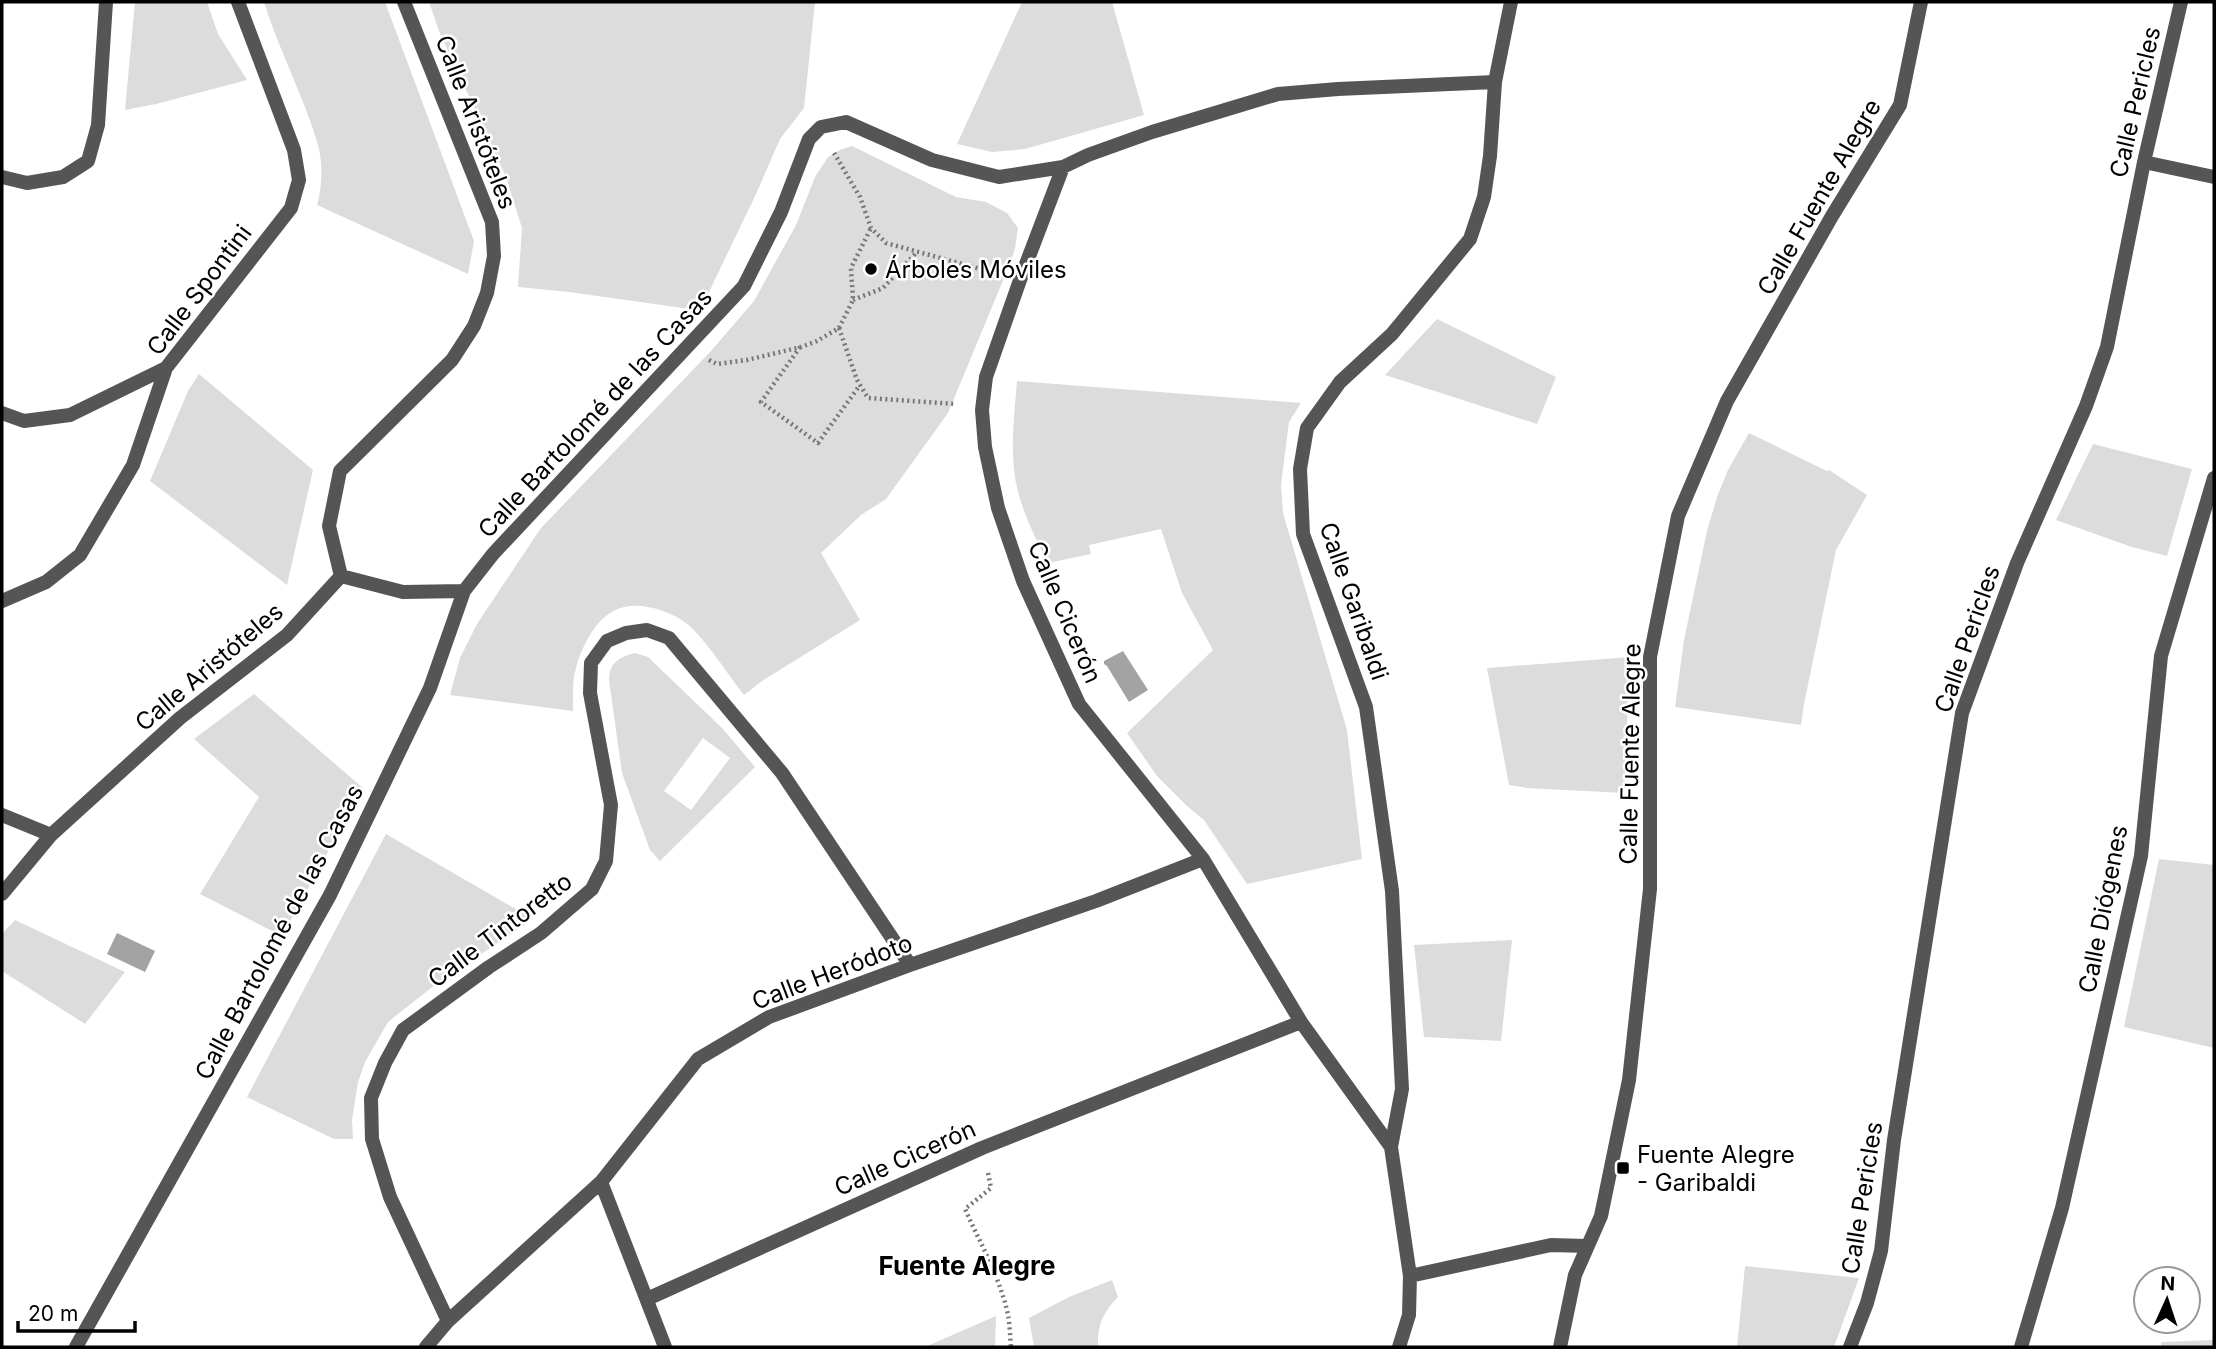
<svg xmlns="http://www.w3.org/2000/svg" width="2216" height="1349" font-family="Inter,sans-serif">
	<rect width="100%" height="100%" fill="#fff"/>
	<path fill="#dcdcdc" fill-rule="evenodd" d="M 135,2 L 207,2 L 218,34 L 247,80 L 156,104 L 125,110 Z
		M 264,2 L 385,2 L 474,241 L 468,274 L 317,205 C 322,188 323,163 318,145 C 304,96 279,51 264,2 Z
		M 429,2 L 815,2 L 804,108 L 780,139 L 756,194 L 709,292 L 690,309 L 569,292 L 518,287 L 522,228 L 506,177 L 439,31 Z
		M 1022,2 L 1112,2 L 1144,115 L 1025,149 L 992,152 L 957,144 Z
		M 852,146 L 956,197 L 986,202 L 1007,213 L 1018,228 L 1015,249 L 1009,266 L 948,413 L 886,499 L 861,515 L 821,553 L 860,620 L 762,681 L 744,695 C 729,676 704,637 686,623 C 667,609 632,598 610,613 C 593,624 581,649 576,668 C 572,681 573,697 573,711 L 450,695 L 460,658 L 477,624 L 541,528 L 711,351 L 754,301 L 796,225 L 815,177 L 828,157 L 840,150 Z
		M 1437,319 L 1556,377 L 1537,424 L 1385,375 Z
		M 199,374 L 313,470 L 287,585 L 150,481 L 188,391 Z
		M 1017,381 L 1301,403 L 1289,422 L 1281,485 L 1283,513 L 1347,730 L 1362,859 L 1247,884 L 1204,820 L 1187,806 L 1157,776 L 1127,733 L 1213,650 L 1182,593 L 1161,529 L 1089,545 L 1091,554 L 1048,563 C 1037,542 1027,521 1020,499 C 1008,461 1014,419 1017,381 Z
		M 1749,433 L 1827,471 L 1829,470 L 1867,495 L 1836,550 L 1804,704 L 1801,725 L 1675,707 L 1684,640 L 1707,531 L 1717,497 L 1728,470 Z
		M 2093,444 L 2192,469 L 2167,556 L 2132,547 L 2056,520 Z
		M 635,653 L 648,657 L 723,729 L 755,767 L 660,861 L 650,850 L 622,773 L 609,680 C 609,663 619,657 635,653 ZM 703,738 L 730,758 L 691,810 L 664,791 Z
		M 1630,657 L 1624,793 L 1527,788 L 1509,785 L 1487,668 Z
		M 254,694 L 363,788 L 282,936 L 200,894 L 259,797 L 194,739 Z
		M 386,834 L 533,919 L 431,988 L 388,1022 L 365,1062 L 358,1082 L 352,1120 L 353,1139 L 334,1139 L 247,1097 Z
		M 2159,859 L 2214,865 L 2214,1048 L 2124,1027 Z
		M 15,920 L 125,972 L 85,1024 L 2,971 L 2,934 Z
		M 1512,940 L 1501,1041 L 1424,1037 L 1414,945 Z
		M 1745,1266 L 1859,1278 L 1834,1347 L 1737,1347 Z
		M 1112,1280 L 1118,1297 C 1103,1312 1097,1326 1098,1347 L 1034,1347 L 1029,1318 L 1069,1297 Z
		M 996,1316 L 995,1347 L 925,1347 Z
		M 2214,1340 L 2214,1347 L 2161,1347 L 2161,1342 Z"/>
	<path fill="#a3a3a3" d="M 1123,651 L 1148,690 L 1129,702 L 1107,666 L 1104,664 L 1104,661 Z
		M 117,933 L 155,951 L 145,972 L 107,954 Z"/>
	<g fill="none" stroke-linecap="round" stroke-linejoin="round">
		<path stroke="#777" stroke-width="4.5" stroke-dasharray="2 3.5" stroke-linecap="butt" d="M 834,153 L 860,197 L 871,228 L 886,243 L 995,273
			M 853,300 L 883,288 L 917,252
			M 839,328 L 857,380 L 868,398 L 955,404
			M 800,347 L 761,402 L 818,443 L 860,385
			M 709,360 L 717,364 L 747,360 L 801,347 L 817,341 L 839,328 L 853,300 L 851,268 L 871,228
			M 988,1173 L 991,1188 L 965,1209 C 980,1243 1000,1277 1008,1315 C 1010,1325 1010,1337 1011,1347"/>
		<path stroke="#555" stroke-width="14" d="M 2144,162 L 2214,177
			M 1063,167 L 1020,280 L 986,377 L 982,410 L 985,447 L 998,508 L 1023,581 L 1079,704 L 1203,859 L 1301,1022 L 1391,1147
			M 2,177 L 27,183 L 63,177 L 88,161 L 98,125 L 106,2
			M 2,413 L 24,421 L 70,415 L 166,368
			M 341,576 L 329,526 L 340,471 L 452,360 L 474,326 L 487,293 L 494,256 L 492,222 L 404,2
			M 341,576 L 403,592 L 464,591
			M 2,601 L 46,582 L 80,555 L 133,465 L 166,368 L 291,208 L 299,180 L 294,150 L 238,2
			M 2,815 L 51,835
			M 2,894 L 51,835 L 180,718 L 287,635 L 341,576
			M 601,1182 L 665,1347
			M 1410,1276 L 1551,1245 L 1587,1246
			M 647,1299 L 982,1148 L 1301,1022
			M 448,1321 L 390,1197 L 372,1139 L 371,1098 L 385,1063 L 403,1030 L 489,967 L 541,933 L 592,889 L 606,861 L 611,805 L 590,693 L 591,663 L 607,641 L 626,633 L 647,630 L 669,638 L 782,773 L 910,965
			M 76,1347 L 330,895 L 430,688 L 464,591 L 493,554 L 744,286 L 781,212 L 809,139 L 821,127 L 846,122 L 932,160 L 999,177 L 1063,167 L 1088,155 L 1152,132 L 1278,94 L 1338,89 L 1495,82
			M 426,1347 L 448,1321 L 601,1182 L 698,1059 L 769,1017 L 910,965 L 1096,901 L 1203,859
			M 1399,1347 L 1409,1315 L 1410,1276 L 1391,1147 L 1402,1089 L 1392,891 L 1366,707 L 1303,534 L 1300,469 L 1307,428 L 1340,382 L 1392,334 L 1470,239 L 1484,197 L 1490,156 L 1495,82 L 1511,2
			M 1850,1347 L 1867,1303 L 1881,1251 L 1894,1140 L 1962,713 L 2017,563 L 2086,406 L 2107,347 L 2144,162 L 2181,2
			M 2021,1347 L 2062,1208 L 2141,856 L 2161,656 L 2214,478"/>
		<path stroke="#555" stroke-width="14" d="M 1560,1347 L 1575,1275 L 1601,1216 L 1629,1080 L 1650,889 L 1650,657 L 1678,516 L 1727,401 L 1832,216 L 1900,105 L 1921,2"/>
	</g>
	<g fill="#000" stroke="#fff" stroke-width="2.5">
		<circle cx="871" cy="269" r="7"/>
		<rect x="1616" y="1161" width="14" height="14" rx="3.5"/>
	</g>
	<g text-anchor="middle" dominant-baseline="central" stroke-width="5" stroke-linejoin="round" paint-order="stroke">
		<g font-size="24" fill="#000" stroke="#fff">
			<text transform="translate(2135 102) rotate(-77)">Calle Pericles</text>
			<text transform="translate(476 122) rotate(69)">Calle Aristóteles</text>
			<text transform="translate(1819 197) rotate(-60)">Calle Fuente Alegre</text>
			<text transform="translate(199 290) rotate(-53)">Calle Spontini</text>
			<text transform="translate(595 413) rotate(-47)">Calle Bartolomé de las Casas</text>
			<text transform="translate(1354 601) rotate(71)">Calle Garibaldi</text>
			<text transform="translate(1065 612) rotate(67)">Calle Cicerón</text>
			<text transform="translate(1967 639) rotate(-71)">Calle Pericles</text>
			<text transform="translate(209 667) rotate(-40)">Calle Aristóteles</text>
			<text transform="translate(1630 754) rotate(-89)">Calle Fuente Alegre</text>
			<text transform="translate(2103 909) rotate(-79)">Calle Diógenes</text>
			<text transform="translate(500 930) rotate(-37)">Calle Tintoretto</text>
			<text transform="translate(279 932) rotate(-62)">Calle Bartolomé de las Casas</text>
			<text transform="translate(832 972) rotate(-21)">Calle Heródoto</text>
			<text transform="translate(905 1158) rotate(-24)">Calle Cicerón</text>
			<text transform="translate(1862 1198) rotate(-81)">Calle Pericles</text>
		</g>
		<g font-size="24" fill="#000" stroke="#fff" text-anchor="start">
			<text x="885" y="269">Árboles Móviles</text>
			<text x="1637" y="1154">Fuente Alegre<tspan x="1637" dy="28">- Garibaldi</tspan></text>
		</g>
		<g font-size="26" font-weight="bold" fill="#000" stroke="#fff">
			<text x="967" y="1265">Fuente Alegre</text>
		</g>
	</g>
	<rect width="2216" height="1349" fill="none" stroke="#000000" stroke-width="7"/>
	<g transform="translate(2167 1300) rotate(3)"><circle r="33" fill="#ffffff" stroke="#999999" stroke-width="2"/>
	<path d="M0-5L12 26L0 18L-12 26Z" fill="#000000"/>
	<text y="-10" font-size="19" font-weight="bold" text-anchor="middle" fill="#000000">N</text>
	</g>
	<path d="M18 1321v10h117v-10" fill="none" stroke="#000000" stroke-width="3.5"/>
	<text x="28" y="1321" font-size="21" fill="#000000" stroke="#ffffff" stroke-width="5" paint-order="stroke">20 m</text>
</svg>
